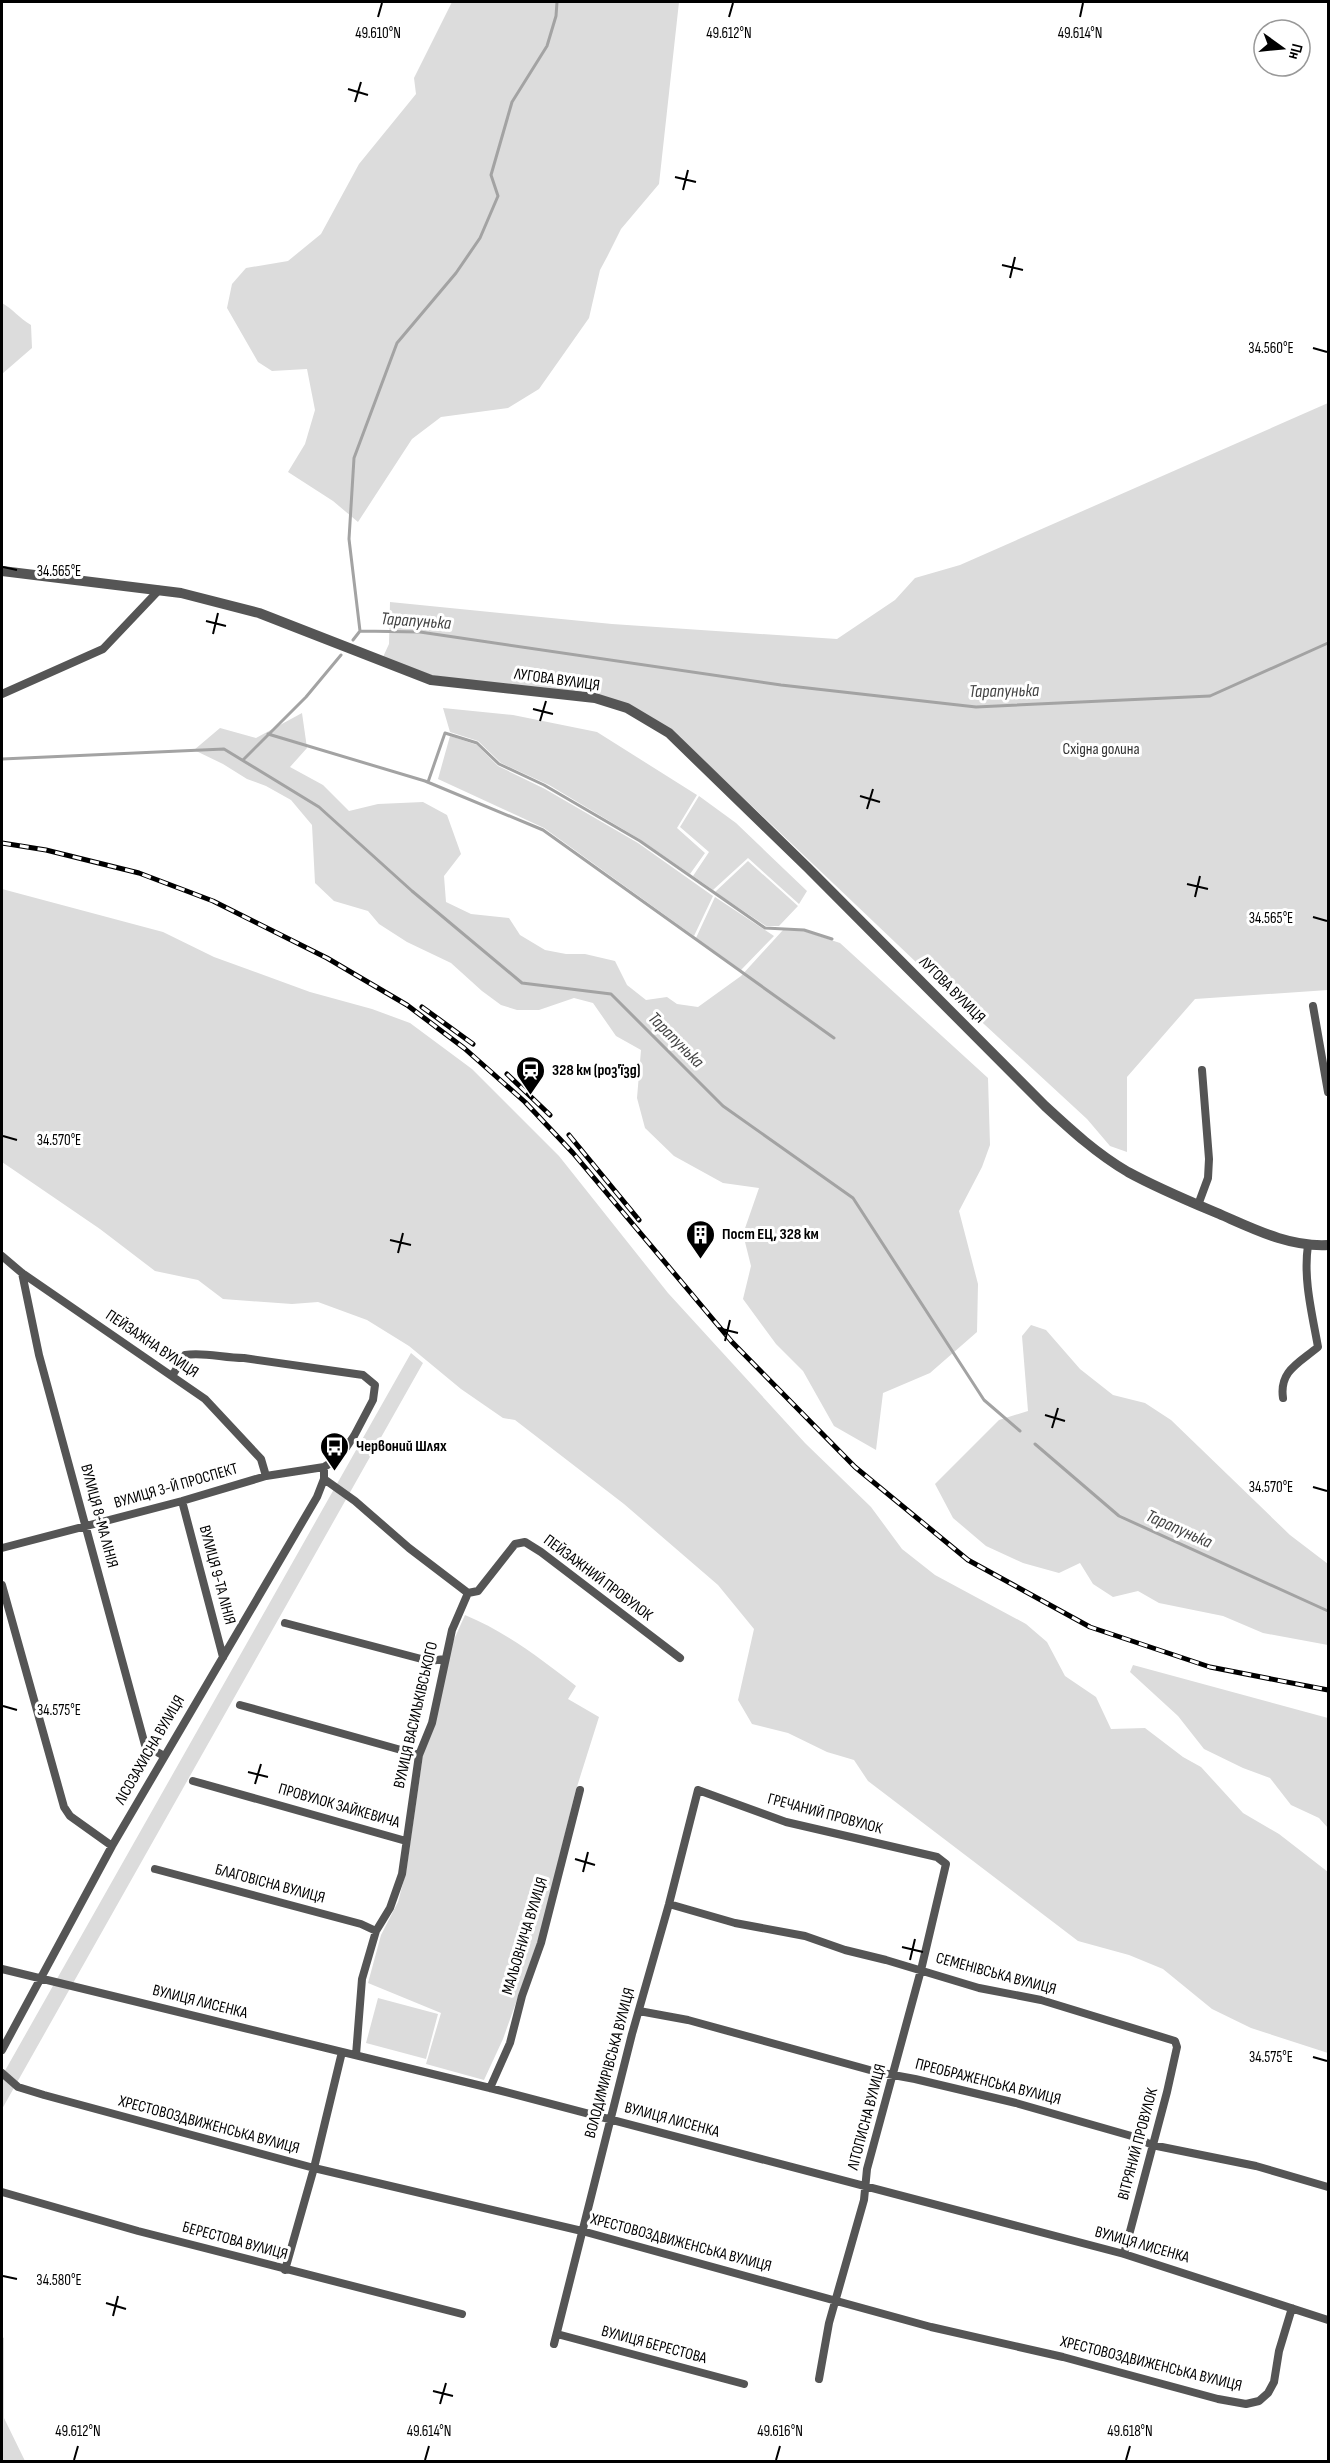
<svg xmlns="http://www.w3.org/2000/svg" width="1330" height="2463" font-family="'Sofia Sans Condensed',sans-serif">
	<rect width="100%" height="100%" fill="#fff"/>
	<path fill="#dcdcdc" d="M 452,2 L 679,2 L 659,184 L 621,229 L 607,257 L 600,270 L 589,318 L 539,389 L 508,408 L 441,417 L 412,439 L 358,522 L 333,501 L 288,472 L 305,444 L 315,410 L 307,369 L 272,371 L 258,362 L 227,308 L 232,284 L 246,268 L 288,261 L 321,234 L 359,164 L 416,94 L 414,78 Z
		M 2,303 C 13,309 19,318 31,325 L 32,348 L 2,374 Z
		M 1328,403 L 1328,990 L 1195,999 L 1127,1077 L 1127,1152 L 1110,1146 L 1087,1119 L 933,977 L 935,969 L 929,963 L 918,964 L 672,730 L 628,704 L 431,675 L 383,657 L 389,644 L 390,602 L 612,624 L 837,639 L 895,600 L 915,578 L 960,565 Z
		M 443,708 L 513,715 L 597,732 L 697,795 L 677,828 L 705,853 L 690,874 L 641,840 L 549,785 L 501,763 L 478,741 L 450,732 Z
		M 302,713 L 307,748 L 290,767 L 323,785 L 349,811 L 378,804 L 423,802 L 447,815 L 461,854 L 444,876 L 446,902 L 471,914 L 509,918 L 520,935 L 545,950 L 566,954 L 585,954 L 615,961 L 627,985 L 646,1000 L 667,997 L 677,1004 L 698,1007 L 741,976 L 783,930 L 804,931 L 840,943 L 988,1078 L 990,1145 L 982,1167 L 959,1211 L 978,1284 L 977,1332 L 930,1373 L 883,1393 L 876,1450 L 834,1426 L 803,1371 L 776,1344 L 743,1299 L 751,1266 L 743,1234 L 759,1188 L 723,1183 L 674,1156 L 645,1128 L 637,1098 L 641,1050 L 616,1036 L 593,1003 L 574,998 L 539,1010 L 517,1010 L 501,1005 L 482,991 L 451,963 L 407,942 L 379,924 L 368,911 L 334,901 L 315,883 L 312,825 L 291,800 L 266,786 L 247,779 L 223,764 L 194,750 L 220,728 L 256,738 Z
		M 450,736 L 477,745 L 498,766 L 545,789 L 638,843 L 713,896 L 694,936 L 544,828 L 438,779 Z
		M 699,796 L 736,823 L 807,891 L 799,904 L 748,858 L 713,890 L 693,876 L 709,852 L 680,827 Z
		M 748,861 L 798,906 L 779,926 L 766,926 L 715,892 Z
		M 2,889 L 163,932 L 214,957 L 310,992 L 372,1009 L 410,1023 L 472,1069 L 559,1156 L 668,1293 L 805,1443 L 871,1507 L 902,1549 L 935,1575 L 1026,1624 L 1047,1642 L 1065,1676 L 1096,1697 L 1111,1729 L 1145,1728 L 1183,1757 L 1201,1767 L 1243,1813 L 1279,1834 L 1328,1872 L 1328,2053 L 1251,2028 L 1212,2009 L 1163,1969 L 1129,1955 L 1078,1941 L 868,1781 L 854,1760 L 827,1752 L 788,1733 L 752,1724 L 738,1700 L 754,1629 L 718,1585 L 624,1504 L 515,1420 L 503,1418 L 461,1389 L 409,1346 L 367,1320 L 318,1302 L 292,1304 L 223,1299 L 198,1280 L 155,1271 L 100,1229 L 2,1162 Z
		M 715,897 L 774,936 L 741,970 L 696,938 Z
		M 1031,1325 L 1046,1330 L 1080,1369 L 1113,1395 L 1145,1403 L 1171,1420 L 1290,1535 L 1328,1564 L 1328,1645 L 1263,1633 L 1223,1616 L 1159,1603 L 1138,1591 L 1113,1597 L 1093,1584 L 1080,1563 L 1059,1573 L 1023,1563 L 986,1546 L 953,1518 L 935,1484 L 999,1420 L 1028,1411 L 1022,1336 Z
		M 411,1353 L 423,1363 L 2,2109 L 2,2076 Z
		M 465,1615 C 506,1632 541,1659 576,1686 L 568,1699 L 599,1717 L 575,1793 L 540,1935 L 503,2039 L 484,2080 L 426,2064 L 441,2013 L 368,1983 L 381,1935 L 398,1902 L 406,1872 L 423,1755 L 452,1644 Z
		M 1133,1665 L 1328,1718 L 1328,1828 L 1319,1818 L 1291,1805 L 1270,1778 L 1243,1768 L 1204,1749 L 1178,1716 L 1130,1672 Z
		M 378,1998 L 438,2014 L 426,2059 L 366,2043 Z
		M 2,2337 L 4,2338 L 4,2418 L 25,2461 L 2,2461 Z"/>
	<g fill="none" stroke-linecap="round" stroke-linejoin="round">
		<path stroke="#a3a3a3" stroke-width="3" d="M 360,631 L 349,539 L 354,458 L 397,343 L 456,273 L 480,238 L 498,196 L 491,175 L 512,102 L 547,46 L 556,16 L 557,2
			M 353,640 L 360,631 L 420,632 L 781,685 L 976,707 L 1210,696 L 1328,643
			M 268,734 L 425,781 L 543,830 L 834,1038
			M 2,759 L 224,749 L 319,807 L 412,891 L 522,983 L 611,994 L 723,1106 L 853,1198 L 984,1400 L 1020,1431
			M 243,760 L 306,697 L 341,655
			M 428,782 L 445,733 L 477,743 L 499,764 L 544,785 L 640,841 L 765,928 L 804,930 L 832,939
			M 1035,1444 L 1119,1516 L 1328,1611"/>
		<path stroke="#555" stroke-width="8" d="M 2,694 L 103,649 L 159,590
			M 1313,1006 L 1328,1092
			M 1198,1205 L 1208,1178 L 1209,1159 L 1202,1070
			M 2,1256 L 22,1273 L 205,1399 L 261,1459 L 266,1476
			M 22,1273 L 39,1355 L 145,1745 L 164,1756
			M 1283,1398 C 1279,1371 1299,1363 1318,1347 C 1312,1313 1303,1279 1308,1245
			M 324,1479 L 355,1501 L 409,1548 L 468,1593 L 478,1591 L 515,1544 L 525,1542 L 541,1552 L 680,1658
			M 182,1501 L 223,1657
			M 2,1548 L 182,1501 L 266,1476 L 324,1467 L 339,1458 L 354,1436 L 373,1400 L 375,1385 L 363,1375 L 244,1358 C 223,1358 205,1352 185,1355 L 172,1376
			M 2,1585 L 64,1807 L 70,1816 L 112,1846
			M 285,1623 L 429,1661 L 445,1659
			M 240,1705 L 419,1755
			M 193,1781 L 406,1841
			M 155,1869 L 361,1924 L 376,1931
			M 669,1904 L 735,1923 L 805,1936 L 845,1950 L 886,1960 L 979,1988 L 1041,2000 L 1175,2041 L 1177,2047 L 1167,2092 L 1124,2254
			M 2,1969 L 490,2088 L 1124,2254 L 1328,2320
			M 639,2011 L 688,2020 L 877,2072 L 915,2079 L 1016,2103 L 1135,2137 L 1152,2145 L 1256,2166 L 1328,2187
			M 2,2050 L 112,1846 L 317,1497 L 324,1479 L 324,1467
			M 356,2055 L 362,1979 L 376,1931 L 390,1908 L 402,1874 L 419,1755 L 432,1723 L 452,1630 L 468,1593
			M 2,2073 L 18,2087 L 44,2095 L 314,2168 L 582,2231 L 931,2327 L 1063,2357 L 1218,2399 L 1246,2404 L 1259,2401 L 1268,2393 L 1274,2382 L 1279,2351 L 1292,2308
			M 490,2088 L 510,2043 L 522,1996 L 541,1943 L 580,1790
			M 2,2192 L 138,2231 L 462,2314
			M 285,2270 L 314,2168 L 342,2052
			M 557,2334 L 744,2384
			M 554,2344 L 632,2034 L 669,1904 L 698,1790 L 786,1822 L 937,1857 L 946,1864 L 921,1970 L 867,2169 L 864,2200 L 829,2323 L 819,2379"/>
		<path stroke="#555" stroke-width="10" d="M 2,571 L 181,593 L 259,613 L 431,680 L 595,698 L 627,708 L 669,733 L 807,867 L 1045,1106 C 1071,1130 1097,1154 1128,1172 C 1159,1189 1191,1202 1224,1216 C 1258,1231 1291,1247 1328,1245"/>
		<defs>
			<path id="rail" d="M 2,843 L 46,850 L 139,873 L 213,901 L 327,958 L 407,1005 L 464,1048 L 525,1102 L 573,1153 L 732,1342 L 855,1467 L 968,1560 L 1090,1627 L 1210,1667 L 1328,1690
				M 422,1007 L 473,1044
				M 507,1074 L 550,1115
				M 569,1135 L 639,1220"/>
		</defs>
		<use href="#rail" stroke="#000" stroke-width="5"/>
		<use href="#rail" stroke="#fff" stroke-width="3" stroke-dasharray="9" stroke-linecap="butt"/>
	</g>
	<path fill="none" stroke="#000" stroke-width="2" d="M 378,17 L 382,3M 729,17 L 733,3M 1080,17 L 1083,3M 348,89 L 368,95M 355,102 L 361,82M 675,177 L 696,182M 683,190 L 688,170M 1002,265 L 1023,270M 1010,278 L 1015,257M 1313,348 L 1327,352M 3,567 L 17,570M 206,621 L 226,626M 213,634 L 218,613M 533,709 L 553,714M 540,721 L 546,701M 860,796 L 880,802M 867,809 L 873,789M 1187,884 L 1208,889M 1195,897 L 1200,876M 1313,917 L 1327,921M 3,1136 L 17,1140M 390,1240 L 411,1245M 398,1253 L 403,1233M 718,1328 L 738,1333M 725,1341 L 730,1320M 1045,1415 L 1065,1421M 1052,1428 L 1058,1408M 1313,1487 L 1327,1491M 3,1706 L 17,1710M 248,1772 L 268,1777M 255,1784 L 261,1764M 575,1859 L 595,1865M 583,1872 L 588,1852M 902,1947 L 923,1952M 910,1960 L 915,1939M 1313,2057 L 1327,2061M 3,2276 L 17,2279M 106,2303 L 126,2309M 113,2316 L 118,2296M 433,2391 L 453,2396M 440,2404 L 446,2383M 74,2460 L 78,2446M 425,2460 L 429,2446M 776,2460 L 780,2446M 1126,2460 L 1130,2446"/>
	<defs>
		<symbol id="station-pin" viewBox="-11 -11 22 30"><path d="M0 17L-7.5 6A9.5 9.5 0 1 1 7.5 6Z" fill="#000" stroke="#fff"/><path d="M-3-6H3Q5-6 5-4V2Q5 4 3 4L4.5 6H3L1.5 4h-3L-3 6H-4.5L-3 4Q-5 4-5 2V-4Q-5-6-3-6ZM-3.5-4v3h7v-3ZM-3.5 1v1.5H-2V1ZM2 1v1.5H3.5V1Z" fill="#fff"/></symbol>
		<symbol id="building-pin" viewBox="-11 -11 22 30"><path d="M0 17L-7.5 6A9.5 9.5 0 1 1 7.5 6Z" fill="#000" stroke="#fff"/><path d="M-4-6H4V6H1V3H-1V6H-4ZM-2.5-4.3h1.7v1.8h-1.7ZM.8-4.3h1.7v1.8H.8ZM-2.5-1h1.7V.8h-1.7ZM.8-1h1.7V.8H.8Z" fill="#fff"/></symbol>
		<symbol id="bus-pin" viewBox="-11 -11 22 30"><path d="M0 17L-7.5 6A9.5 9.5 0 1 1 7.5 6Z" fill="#000" stroke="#fff"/><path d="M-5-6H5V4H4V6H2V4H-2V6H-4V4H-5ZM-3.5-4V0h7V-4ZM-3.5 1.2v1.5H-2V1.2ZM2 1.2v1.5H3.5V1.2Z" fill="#fff"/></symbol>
	</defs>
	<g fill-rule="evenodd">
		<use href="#station-pin" x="514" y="1054" width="33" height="45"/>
		<use href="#building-pin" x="684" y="1218" width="33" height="45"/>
		<use href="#bus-pin" x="318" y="1430" width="33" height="45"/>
	</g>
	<g text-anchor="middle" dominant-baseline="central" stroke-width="6" stroke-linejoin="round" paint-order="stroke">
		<g font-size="16" fill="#000" stroke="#fff">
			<text transform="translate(557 680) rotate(8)">ЛУГОВА ВУЛИЦЯ</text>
			<text transform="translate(952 990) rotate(45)">ЛУГОВА ВУЛИЦЯ</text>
			<text transform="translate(152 1344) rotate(34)">ПЕЙЗАЖНА ВУЛИЦЯ</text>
			<text transform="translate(176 1486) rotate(-16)">ВУЛИЦЯ 3-Й ПРОСПЕКТ</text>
			<text transform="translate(99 1516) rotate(75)">ВУЛИЦЯ 8-МА ЛІНІЯ</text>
			<text transform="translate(217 1575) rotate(75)">ВУЛИЦЯ 9-ТА ЛІНІЯ</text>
			<text transform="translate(598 1578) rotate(37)">ПЕЙЗАЖНИЙ ПРОВУЛОК</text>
			<text transform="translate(416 1715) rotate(-77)">ВУЛИЦЯ ВАСИЛЬКІВСЬКОГО</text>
			<text transform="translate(150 1750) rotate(-60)">ЛІСОЗАХИСНА ВУЛИЦЯ</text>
			<text transform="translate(339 1806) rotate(16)">ПРОВУЛОК ЗАЙКЕВИЧА</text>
			<text transform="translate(825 1814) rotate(15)">ГРЕЧАНИЙ ПРОВУЛОК</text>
			<text transform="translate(270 1884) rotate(15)">БЛАГОВІСНА ВУЛИЦЯ</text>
			<text transform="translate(525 1936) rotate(-73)">МАЛЬОВНИЧА ВУЛИЦЯ</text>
			<text transform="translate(996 1974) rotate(15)">СЕМЕНІВСЬКА ВУЛИЦЯ</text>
			<text transform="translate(200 2002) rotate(14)">ВУЛИЦЯ ЛИСЕНКА</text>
			<text transform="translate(610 2063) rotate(-75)">ВОЛОДИМИРІВСЬКА ВУЛИЦЯ</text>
			<text transform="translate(988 2082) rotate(14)">ПРЕОБРАЖЕНСЬКА ВУЛИЦЯ</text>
			<text transform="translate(867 2117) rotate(-75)">ЛІТОПИСНА ВУЛИЦЯ</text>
			<text transform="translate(672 2120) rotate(15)">ВУЛИЦЯ ЛИСЕНКА</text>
			<text transform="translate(209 2125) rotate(15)">ХРЕСТОВОЗДВИЖЕНСЬКА ВУЛИЦЯ</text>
			<text transform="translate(1138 2144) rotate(-75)">ВІТРЯНИЙ ПРОВУЛОК</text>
			<text transform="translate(235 2241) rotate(15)">БЕРЕСТОВА ВУЛИЦЯ</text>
			<text transform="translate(681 2243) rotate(15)">ХРЕСТОВОЗДВИЖЕНСЬКА ВУЛИЦЯ</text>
			<text transform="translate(1142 2245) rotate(16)">ВУЛИЦЯ ЛИСЕНКА</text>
			<text transform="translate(654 2345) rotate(15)">ВУЛИЦЯ БЕРЕСТОВА</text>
			<text transform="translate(1151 2364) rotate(14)">ХРЕСТОВОЗДВИЖЕНСЬКА ВУЛИЦЯ</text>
		</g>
		<g font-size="16" fill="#333" stroke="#fff">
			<text x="1101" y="749">Східна долина</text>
		</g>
		<g font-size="16" font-weight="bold" fill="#000" stroke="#fff" text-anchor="start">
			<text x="552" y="1070">328 км (роз'їзд)</text>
			<text x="722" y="1234">Пост ЕЦ, 328 км</text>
			<text x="356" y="1446">Червоний Шлях</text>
		</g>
		<g font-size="18" font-style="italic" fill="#444" stroke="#fff">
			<text transform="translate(416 621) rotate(4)">Тарапунька</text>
			<text transform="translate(1004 691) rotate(-1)">Тарапунька</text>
			<text transform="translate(676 1040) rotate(45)">Тарапунька</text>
			<text transform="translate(1179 1529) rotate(24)">Тарапунька</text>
		</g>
	</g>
	<g font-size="15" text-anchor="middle" fill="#000" stroke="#fff" stroke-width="6" stroke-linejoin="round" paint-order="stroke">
		<text x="378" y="38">49.610°N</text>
		<text x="729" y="38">49.612°N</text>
		<text x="1080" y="38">49.614°N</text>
		<text x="1271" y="353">34.560°E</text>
		<text x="59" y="576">34.565°E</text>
		<text x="1271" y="923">34.565°E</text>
		<text x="59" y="1145">34.570°E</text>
		<text x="1271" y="1492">34.570°E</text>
		<text x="59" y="1715">34.575°E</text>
		<text x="1271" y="2062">34.575°E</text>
		<text x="59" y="2285">34.580°E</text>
		<text x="78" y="2436">49.612°N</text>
		<text x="429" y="2436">49.614°N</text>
		<text x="780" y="2436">49.616°N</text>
		<text x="1130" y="2436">49.618°N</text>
	</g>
	<rect width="1330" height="2463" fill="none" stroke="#000000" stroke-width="6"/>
	<g transform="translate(1282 48) rotate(105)"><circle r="28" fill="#ffffff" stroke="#999999" stroke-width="1.5"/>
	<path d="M0-4.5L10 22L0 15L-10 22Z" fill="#000000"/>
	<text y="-9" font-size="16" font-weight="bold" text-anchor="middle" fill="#000000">Пн</text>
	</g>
</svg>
